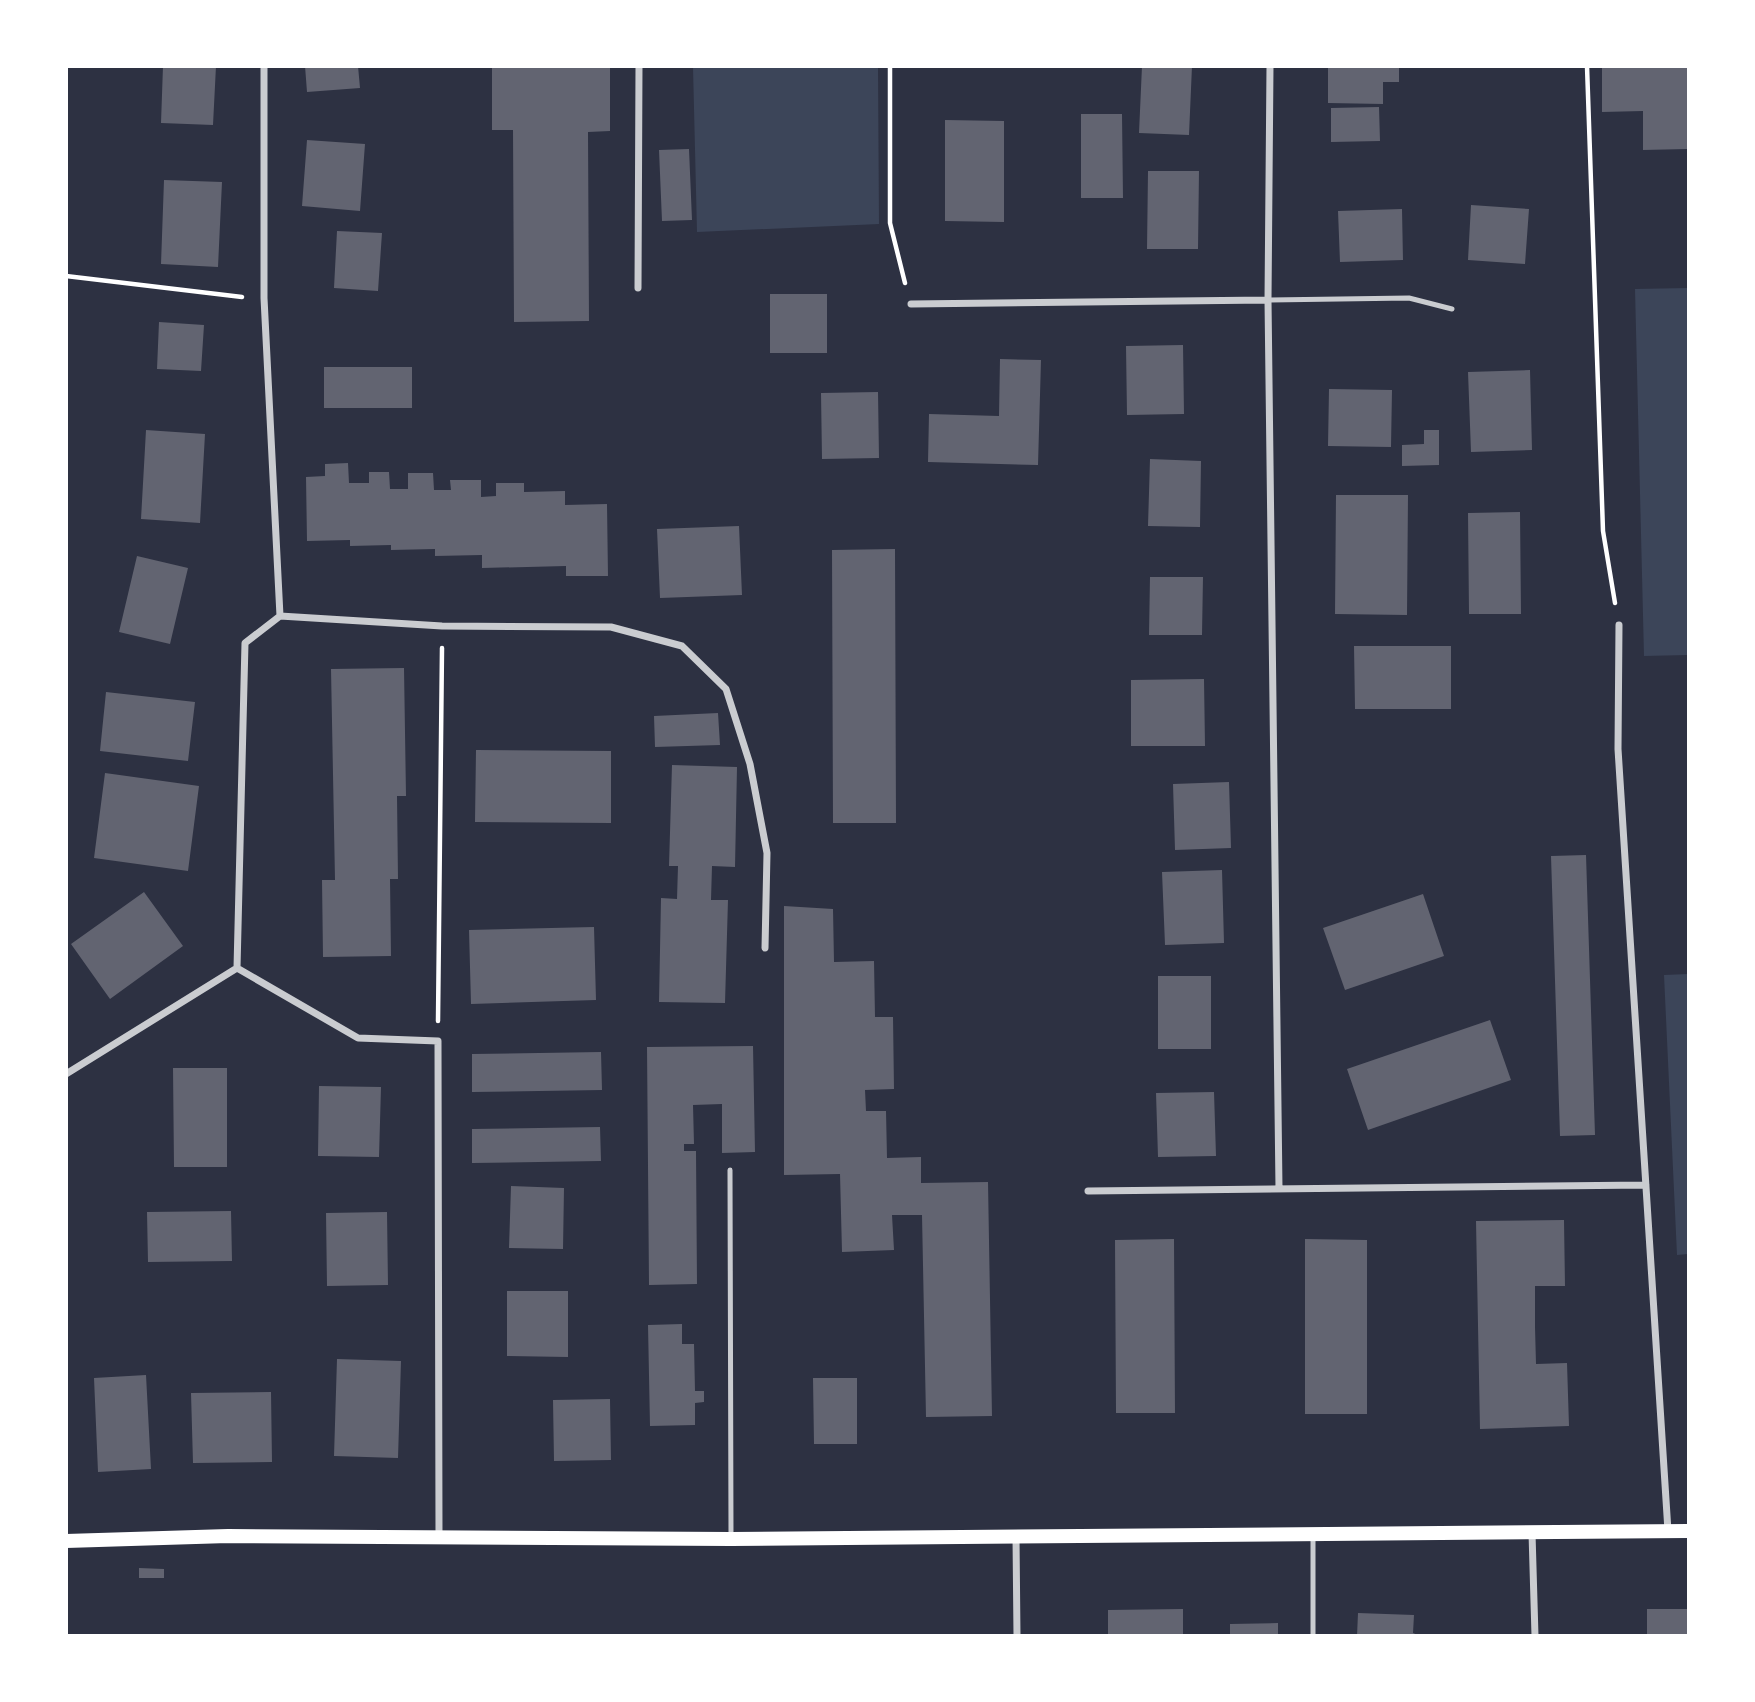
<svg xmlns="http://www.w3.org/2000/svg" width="1755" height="1702" font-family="Lato,sans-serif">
	<rect width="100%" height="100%" fill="#2d3142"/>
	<path fill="#3c4559" d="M 693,67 L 878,67 L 879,224 L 697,232 Z
		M 1688,288 L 1688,655 L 1644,656 L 1635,289 Z
		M 1688,974 L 1688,1254 L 1677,1255 L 1664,975 Z"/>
	<path fill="#626471" d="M 163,66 L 216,66 L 213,125 L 161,123 Z
		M 305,66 L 358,66 L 360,88 L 307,92 Z
		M 492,66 L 610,67 L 610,131 L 588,132 L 589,321 L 514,322 L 513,130 L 492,130 Z
		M 1142,66 L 1192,66 L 1189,135 L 1139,133 Z
		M 1328,66 L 1399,66 L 1399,82 L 1383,82 L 1383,104 L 1328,103 Z
		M 1602,66 L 1688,66 L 1687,149 L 1643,150 L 1643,111 L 1602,112 Z
		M 1379,107 L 1380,141 L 1331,142 L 1331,108 Z
		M 1081,114 L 1122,114 L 1123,198 L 1081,198 Z
		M 945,120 L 1004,121 L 1004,222 L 945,221 Z
		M 307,140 L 365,144 L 360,211 L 302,206 Z
		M 689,149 L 692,220 L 662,221 L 659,150 Z
		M 1148,171 L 1199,171 L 1198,249 L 1147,249 Z
		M 164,180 L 222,182 L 218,267 L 161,264 Z
		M 1471,205 L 1529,209 L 1525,264 L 1468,260 Z
		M 1402,209 L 1403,260 L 1340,262 L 1338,211 Z
		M 337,231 L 382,233 L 378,291 L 334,288 Z
		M 770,294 L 827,294 L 827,353 L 770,353 Z
		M 159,322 L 204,325 L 201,371 L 157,369 Z
		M 1183,345 L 1184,414 L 1127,415 L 1126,346 Z
		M 1000,359 L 1041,360 L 1038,465 L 928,462 L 929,414 L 999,416 Z
		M 324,367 L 412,367 L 412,408 L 324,408 Z
		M 1530,370 L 1532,450 L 1471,452 L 1468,372 Z
		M 1329,389 L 1392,390 L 1391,447 L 1328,446 Z
		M 878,392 L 879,458 L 822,459 L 821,393 Z
		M 146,430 L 205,434 L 200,523 L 141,519 Z
		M 1424,430 L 1439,430 L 1439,465 L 1402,466 L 1402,445 L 1424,444 Z
		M 1150,459 L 1201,461 L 1200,527 L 1148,526 Z
		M 348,463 L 349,483 L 369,483 L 369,472 L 389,472 L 390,489 L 408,489 L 408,473 L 433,473 L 434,490 L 451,490 L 450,480 L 481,480 L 481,497 L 496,496 L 496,483 L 524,483 L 524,492 L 565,491 L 565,505 L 607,504 L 608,576 L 566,576 L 566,566 L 482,568 L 482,555 L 435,556 L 435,549 L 391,550 L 391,545 L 350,546 L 350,540 L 307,541 L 306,477 L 325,476 L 325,464 Z
		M 1336,495 L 1408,495 L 1407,615 L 1335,614 Z
		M 1520,512 L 1521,614 L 1469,614 L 1468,513 Z
		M 739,526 L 742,595 L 660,598 L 657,529 Z
		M 895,549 L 896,823 L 833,823 L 832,550 Z
		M 137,556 L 188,568 L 170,644 L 119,632 Z
		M 1150,577 L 1203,577 L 1202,635 L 1149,635 Z
		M 1354,646 L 1451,646 L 1451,709 L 1355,709 Z
		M 404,668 L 406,796 L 397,796 L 398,879 L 390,879 L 391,956 L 323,957 L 322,880 L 335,880 L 331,669 Z
		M 1204,679 L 1205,746 L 1131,746 L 1131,680 Z
		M 106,692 L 195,702 L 188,761 L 100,751 Z
		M 718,713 L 720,745 L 655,747 L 654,716 Z
		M 476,750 L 611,751 L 611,823 L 475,822 Z
		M 672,765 L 737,767 L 735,867 L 712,866 L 711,900 L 728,900 L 725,1003 L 659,1002 L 661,898 L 677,899 L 678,866 L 669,866 Z
		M 105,773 L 199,786 L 188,871 L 94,858 Z
		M 1229,782 L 1231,848 L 1175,850 L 1173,784 Z
		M 1586,855 L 1595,1135 L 1560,1136 L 1551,856 Z
		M 1222,870 L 1224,943 L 1165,945 L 1162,872 Z
		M 144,892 L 183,946 L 110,999 L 71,944 Z
		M 1423,894 L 1444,956 L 1345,990 L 1323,928 Z
		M 784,906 L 833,909 L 834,962 L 874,961 L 875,1017 L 893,1017 L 894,1089 L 865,1090 L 866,1111 L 886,1111 L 887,1158 L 921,1157 L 921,1183 L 988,1182 L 992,1416 L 926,1417 L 922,1215 L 892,1215 L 894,1250 L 842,1252 L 840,1174 L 784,1175 Z
		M 594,927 L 596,1000 L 471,1004 L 469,930 Z
		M 1158,976 L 1211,976 L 1211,1049 L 1158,1049 Z
		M 1490,1020 L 1511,1080 L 1368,1130 L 1347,1069 Z
		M 753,1046 L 755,1152 L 722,1153 L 722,1104 L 693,1105 L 694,1144 L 684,1144 L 684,1151 L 696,1151 L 697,1284 L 649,1285 L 647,1047 Z
		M 601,1052 L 602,1090 L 472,1092 L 472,1054 Z
		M 173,1068 L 227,1068 L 227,1167 L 174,1167 Z
		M 319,1086 L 381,1087 L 379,1157 L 318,1156 Z
		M 1214,1092 L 1216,1156 L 1158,1157 L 1156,1093 Z
		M 600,1127 L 601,1161 L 472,1163 L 472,1129 Z
		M 511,1186 L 564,1188 L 563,1249 L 509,1248 Z
		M 231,1211 L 232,1261 L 148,1262 L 147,1212 Z
		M 387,1212 L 388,1285 L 327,1286 L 326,1213 Z
		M 1564,1220 L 1565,1286 L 1535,1286 L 1535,1327 L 1536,1364 L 1567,1363 L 1569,1426 L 1480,1429 L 1476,1221 Z
		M 1174,1239 L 1175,1413 L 1116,1413 L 1115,1240 Z
		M 1305,1239 L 1367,1240 L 1367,1414 L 1305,1414 Z
		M 507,1291 L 568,1291 L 568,1357 L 507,1356 Z
		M 682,1324 L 682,1344 L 694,1344 L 695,1391 L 704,1391 L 704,1402 L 695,1403 L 695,1425 L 650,1426 L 648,1325 Z
		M 337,1359 L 401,1361 L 398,1458 L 334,1456 Z
		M 146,1375 L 151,1469 L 98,1472 L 94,1378 Z
		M 813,1378 L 857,1378 L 857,1444 L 814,1444 Z
		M 271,1392 L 272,1462 L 193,1463 L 191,1393 Z
		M 610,1399 L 611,1460 L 554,1461 L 553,1400 Z
		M 139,1568 L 164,1569 L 164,1578 L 139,1578 Z
		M 1183,1609 L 1183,1636 L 1108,1636 L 1108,1610 Z
		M 1647,1609 L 1688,1609 L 1688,1636 L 1647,1636 Z
		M 1358,1613 L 1414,1615 L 1413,1633 L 1420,1636 L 1357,1636 Z
		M 1278,1623 L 1278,1636 L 1230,1636 L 1230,1624 Z"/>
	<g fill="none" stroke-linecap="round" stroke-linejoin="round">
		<path stroke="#fff" stroke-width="4.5" d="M 890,66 L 890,223 L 905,283
			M 1587,66 L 1603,531 L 1615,603
			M 66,276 L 242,297
			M 438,1021 L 442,648"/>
		<path stroke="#caccd0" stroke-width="5" d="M 1268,300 L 1409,298 L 1452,309
			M 730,1170 L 731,1536
			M 1313,1537 L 1313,1636"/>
		<path stroke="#caccd0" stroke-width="7" d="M 1270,66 L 1268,300 L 1279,1188
			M 638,288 L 639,66
			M 911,304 L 1268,300
			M 280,616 L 442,626 L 611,627 L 682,646 L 726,689 L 750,764 L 767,853 L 765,948
			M 1619,625 L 1618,749 L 1668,1531
			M 237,968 L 358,1038 L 438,1041 L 439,1537
			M 66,1074 L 237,968 L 245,643 L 280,616 L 264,298 L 264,66
			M 1088,1191 L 1646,1185
			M 1532,1533 L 1535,1636
			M 1016,1537 L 1017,1636"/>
		<path stroke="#fff" stroke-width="14" d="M 66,1541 L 228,1536 L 731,1539 L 1688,1531"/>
	</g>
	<rect width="1755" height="1702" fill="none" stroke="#ffffff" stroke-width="136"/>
</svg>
